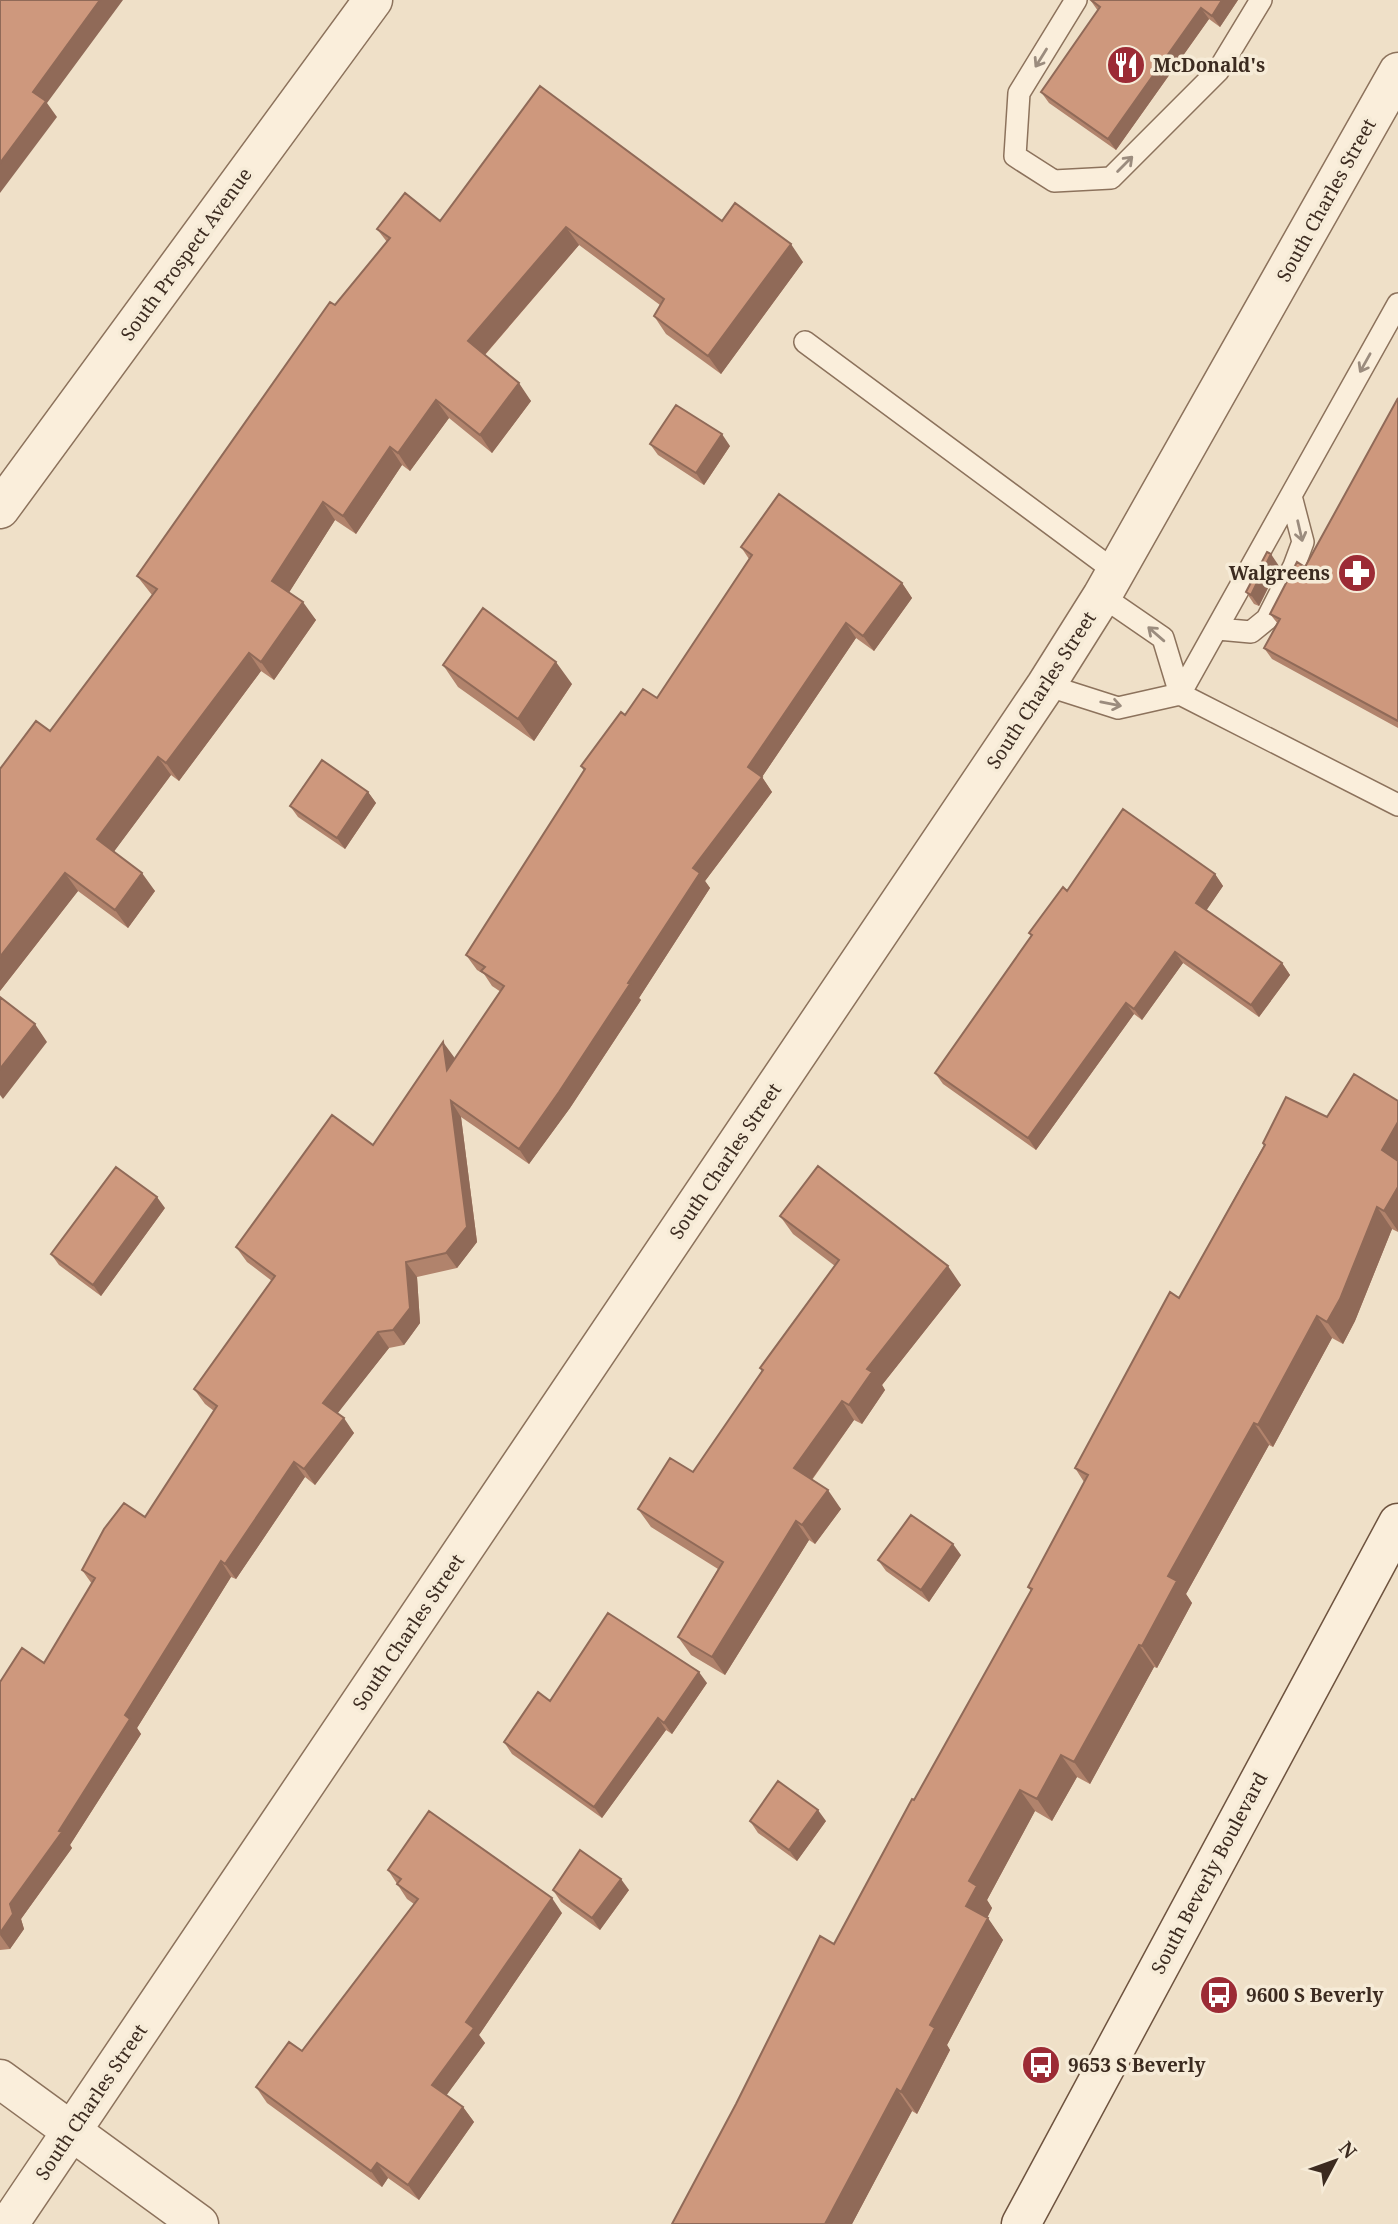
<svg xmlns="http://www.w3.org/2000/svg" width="1398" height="2224" font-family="'Noto Serif',serif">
	<rect width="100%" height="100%" fill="#efe0c8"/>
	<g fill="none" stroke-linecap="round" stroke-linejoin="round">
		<defs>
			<path id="lane" d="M 1076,0 L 1019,93 L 1015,156 L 1054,181 L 1111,178 L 1218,71 L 1261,0
				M 805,342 L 1116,572
				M 1102,596 L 1163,638 L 1180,694
				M 1218,629 L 1251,632 L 1267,619 L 1294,566 L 1303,542 L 1291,496
				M 1046,685 L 1118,708 L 1180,694 L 1398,805
				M 1180,694 L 1398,304"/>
			<path id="street" d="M 0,509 L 373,0
				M 0,2079 L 199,2224
				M 9,2224 L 1046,685 L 1102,596 L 1398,72"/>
			<path id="secondary" d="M 1021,2224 L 1398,1523"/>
		</defs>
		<use href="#lane" stroke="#8c725c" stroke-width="24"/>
		<use href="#street" stroke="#8c725c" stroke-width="41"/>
		<use href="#secondary" stroke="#6e533f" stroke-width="41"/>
		<use href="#lane" stroke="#faeedb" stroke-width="21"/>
		<use href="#street" stroke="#faeedb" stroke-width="38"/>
		<use href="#secondary" stroke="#faeedb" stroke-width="38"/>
	</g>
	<path fill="#b1836c" d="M 1238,0 L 1220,27 L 1209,19 L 1116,150 L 1049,103 L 1041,92 L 1098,11 L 1091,1 Z
		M 440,221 L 722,221 L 803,262 L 721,374 L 666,334 L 654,316 L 660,305 L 579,245 L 485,355 L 531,401 L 492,453 L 449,418 L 410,471 L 402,465 L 356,534 L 335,520 L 289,592 L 316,620 L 274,680 L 261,671 L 179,781 L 171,775 L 114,851 L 155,891 L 128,928 L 78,891 L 0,991 L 50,731 L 152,595 L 137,576 L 335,305 L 387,242 L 377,229 Z
		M 1398,398 L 1398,728 L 1272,659 L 1264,648 L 1278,624 L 1270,614 L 1305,567 Z
		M 650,444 L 730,446 L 704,485 L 658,455 Z
		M 741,547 L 902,583 L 912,598 L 874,651 L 856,638 L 762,777 L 772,792 L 705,881 L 710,888 L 639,998 L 641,1000 L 570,1108 L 529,1164 L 461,1117 L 477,1242 L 457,1268 L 417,1277 L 420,1323 L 404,1345 L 389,1348 L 337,1413 L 354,1433 L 315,1485 L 305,1477 L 236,1579 L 231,1577 L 137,1728 L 141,1734 L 70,1845 L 72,1848 L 21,1919 L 24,1929 L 10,1949 L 0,1950 L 0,1682 L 44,1663 L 92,1584 L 82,1570 L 145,1517 L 214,1411 L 205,1404 L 194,1389 L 272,1281 L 247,1262 L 236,1247 L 373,1145 L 454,1057 L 454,1059 L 501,992 L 492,986 L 484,974 L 477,970 L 466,955 L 584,771 L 581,766 L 625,715 L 657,698 L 749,559 Z
		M 1279,566 L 1259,606 L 1254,604 L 1246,592 Z
		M 443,665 L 572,684 L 534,741 L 458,687 Z
		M 368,792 L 376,803 L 345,849 L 298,817 L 290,806 Z
		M 1215,874 L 1223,886 L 1206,910 L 1282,963 L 1290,975 L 1259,1017 L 1183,963 L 1142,1020 L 1134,1014 L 1036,1150 L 943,1084 L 935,1073 L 1031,936 L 1029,933 L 1067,891 Z
		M 1398,1101 L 1398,1232 L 1392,1229 L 1355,1321 L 1343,1344 L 1332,1338 L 1273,1447 L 1269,1445 L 1186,1594 L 1192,1603 L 1157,1668 L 1154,1667 L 1090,1784 L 1077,1777 L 1052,1821 L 1035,1811 L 987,1900 L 992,1908 L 987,1918 L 1003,1940 L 947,2045 L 950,2050 L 917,2114 L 912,2111 L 852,2224 L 672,2224 L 834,1944 L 1031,1591 L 1028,1587 L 1084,1482 L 1075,1468 L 1179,1298 L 1264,1145 L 1263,1143 L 1327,1117 Z
		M 165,1208 L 101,1296 L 59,1265 L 51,1254 Z
		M 780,1216 L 961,1285 L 882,1385 L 885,1390 L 862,1424 L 854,1420 L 812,1480 L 841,1509 L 815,1544 L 809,1540 L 725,1675 L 691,1655 L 678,1637 L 718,1569 L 651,1527 L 638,1509 L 693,1472 L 762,1372 L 760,1368 L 835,1266 L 793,1234 Z
		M 961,1555 L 929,1602 L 886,1571 L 878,1560 Z
		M 707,1683 L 672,1734 L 666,1730 L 602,1818 L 512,1754 L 504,1742 L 550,1701 Z
		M 750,1821 L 826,1821 L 797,1861 L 758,1833 Z
		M 388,1870 L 562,1913 L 479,2035 L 485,2043 L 446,2095 L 463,2107 L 474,2122 L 419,2200 L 388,2178 L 382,2187 L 267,2103 L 256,2087 L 302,2051 L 414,1904 L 407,1899 Z
		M 553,1890 L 629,1890 L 600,1930 L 561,1902 Z"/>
	<path fill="#906a58" d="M 100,0 L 123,0 L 47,103 L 57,117 L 0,193 L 0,163 L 33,92 Z
		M 1222,0 L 1238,0 L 1220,27 L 1212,16 Z
		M 1201,8 L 1209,19 L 1116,150 L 1108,139 Z
		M 566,227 L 579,245 L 481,359 L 468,341 Z
		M 791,244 L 803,262 L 721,374 L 708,356 Z
		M 519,383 L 531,401 L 492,453 L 480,435 Z
		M 436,400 L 449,418 L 410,471 L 398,453 Z
		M 722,434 L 730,446 L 704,485 L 696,473 Z
		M 390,447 L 402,465 L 356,534 L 343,516 Z
		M 323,502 L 335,520 L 285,599 L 272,581 Z
		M 1271,554 L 1279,566 L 1259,606 L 1251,595 Z
		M 902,583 L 912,598 L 874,651 L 863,636 Z
		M 303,602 L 316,620 L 274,680 L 261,662 Z
		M 846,623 L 856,638 L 762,777 L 772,792 L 705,881 L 710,888 L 639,998 L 641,1000 L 570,1108 L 529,1164 L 519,1149 L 628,983 L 748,767 Z
		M 249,653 L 261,671 L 179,781 L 166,763 Z
		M 556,662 L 572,684 L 534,741 L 518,719 Z
		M 158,757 L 171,775 L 110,857 L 97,839 Z
		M 368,792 L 376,803 L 345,849 L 337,838 Z
		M 65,873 L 78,891 L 0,991 L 0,957 Z
		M 142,873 L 155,891 L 128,928 L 115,910 Z
		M 1215,874 L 1223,886 L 1204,914 L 1196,903 Z
		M 1175,952 L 1183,963 L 1142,1020 L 1134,1009 Z
		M 1282,963 L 1290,975 L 1259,1017 L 1251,1005 Z
		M 1126,1003 L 1134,1014 L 1036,1150 L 1028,1138 Z
		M 35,1024 L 47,1042 L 3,1099 L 0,1095 L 0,1069 Z
		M 443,1042 L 454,1057 L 457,1085 L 447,1070 Z
		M 451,1101 L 461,1117 L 477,1242 L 457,1268 L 446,1253 Z
		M 1398,1122 L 1398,1172 L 1382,1150 Z
		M 1398,1187 L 1398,1231 L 1384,1211 Z
		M 157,1197 L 165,1208 L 101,1296 L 93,1285 Z
		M 1377,1207 L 1392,1229 L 1355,1321 L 1343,1344 L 1327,1322 Z
		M 406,1262 L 417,1277 L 420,1323 L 404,1345 L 393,1330 Z
		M 948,1266 L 961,1285 L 882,1385 L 885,1390 L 862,1424 L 849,1405 L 867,1369 Z
		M 1317,1316 L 1332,1338 L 1273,1447 L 1258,1425 Z
		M 378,1332 L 389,1348 L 334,1418 L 323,1403 Z
		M 842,1401 L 854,1420 L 807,1486 L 794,1468 Z
		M 344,1418 L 354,1433 L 315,1485 L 304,1469 Z
		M 1254,1423 L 1269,1445 L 1186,1594 L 1192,1603 L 1157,1668 L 1142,1646 L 1168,1576 Z
		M 294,1462 L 305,1477 L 236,1579 L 225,1564 Z
		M 828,1490 L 841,1509 L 815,1544 L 802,1525 Z
		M 796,1521 L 809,1540 L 725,1675 L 712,1657 Z
		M 953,1544 L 961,1555 L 929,1602 L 921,1590 Z
		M 221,1561 L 231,1577 L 137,1728 L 141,1734 L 70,1845 L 72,1848 L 21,1919 L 24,1929 L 10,1949 L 0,1935 L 10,1904 L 59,1831 L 125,1715 Z
		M 1139,1645 L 1154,1667 L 1090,1784 L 1074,1762 Z
		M 699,1672 L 707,1683 L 672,1734 L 664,1723 Z
		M 658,1718 L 666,1730 L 602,1818 L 594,1807 Z
		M 1061,1755 L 1077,1777 L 1052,1821 L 1037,1799 Z
		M 1020,1790 L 1035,1811 L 987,1900 L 992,1908 L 982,1928 L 966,1906 L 969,1881 Z
		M 818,1810 L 826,1821 L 797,1861 L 789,1850 Z
		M 621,1879 L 629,1890 L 600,1930 L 592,1918 Z
		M 552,1898 L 562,1913 L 479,2035 L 485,2043 L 443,2100 L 432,2085 L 466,2022 Z
		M 988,1918 L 1003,1940 L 947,2045 L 950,2050 L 917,2114 L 901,2092 L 930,2025 Z
		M 897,2089 L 912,2111 L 852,2224 L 825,2224 Z
		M 463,2107 L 474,2122 L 419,2200 L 408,2185 Z
		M 377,2163 L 388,2178 L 382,2187 L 371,2171 Z"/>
	<path fill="#ce987d" stroke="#906a58" stroke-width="2" d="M 0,0 L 100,0 L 33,92 L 46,101 L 0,163 Z
		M 1091,0 L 1222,0 L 1212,16 L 1201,8 L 1108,139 L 1041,92 L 1100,7 Z
		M 540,86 L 722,221 L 735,203 L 791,244 L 708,356 L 654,316 L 664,299 L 566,227 L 468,341 L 519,383 L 480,435 L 436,400 L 398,453 L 390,447 L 343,516 L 323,502 L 272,581 L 303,602 L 261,662 L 249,653 L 166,763 L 158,757 L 97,839 L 142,873 L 115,910 L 65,873 L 0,957 L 0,769 L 36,721 L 50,731 L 157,589 L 137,576 L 330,302 L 335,305 L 390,238 L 377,229 L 405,193 L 440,221 Z
		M 1398,398 L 1398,721 L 1264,648 L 1280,619 L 1270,614 L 1297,562 L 1305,567 Z
		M 676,405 L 722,434 L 696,473 L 650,444 Z
		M 779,494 L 902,583 L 863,636 L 846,623 L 748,767 L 762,777 L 693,868 L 700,873 L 628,983 L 630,984 L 559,1092 L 519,1149 L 451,1101 L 467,1227 L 446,1253 L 406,1262 L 410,1308 L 393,1330 L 378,1332 L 323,1403 L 344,1418 L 304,1469 L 294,1462 L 225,1564 L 221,1561 L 125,1715 L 130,1719 L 59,1831 L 62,1832 L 10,1904 L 13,1914 L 0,1933 L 0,1682 L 22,1648 L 44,1663 L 95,1578 L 82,1570 L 104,1529 L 124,1503 L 145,1517 L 217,1406 L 194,1389 L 275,1276 L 236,1247 L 332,1115 L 373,1145 L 443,1042 L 447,1070 L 504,986 L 481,971 L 485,967 L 466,955 L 585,769 L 581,766 L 621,712 L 625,715 L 643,689 L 657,698 L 752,555 L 741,547 Z
		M 1267,552 L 1271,554 L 1251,595 L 1246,592 Z
		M 483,608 L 556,662 L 518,719 L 443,665 Z
		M 322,760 L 368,792 L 337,838 L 290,806 Z
		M 1123,809 L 1215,874 L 1196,903 L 1282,963 L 1251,1005 L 1175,952 L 1134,1009 L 1126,1003 L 1028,1138 L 935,1073 L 1032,935 L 1029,933 L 1063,887 L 1067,891 Z
		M 0,997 L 35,1024 L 0,1069 Z
		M 1354,1074 L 1398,1101 L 1398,1122 L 1382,1150 L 1398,1161 L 1398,1187 L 1384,1211 L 1377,1207 L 1340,1299 L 1327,1322 L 1317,1316 L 1258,1425 L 1254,1423 L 1168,1576 L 1177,1581 L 1142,1646 L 1139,1645 L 1074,1762 L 1061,1755 L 1037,1799 L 1020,1790 L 969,1881 L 977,1886 L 966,1906 L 988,1918 L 930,2025 L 935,2028 L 901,2092 L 897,2089 L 825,2224 L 672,2224 L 736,2104 L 820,1936 L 834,1944 L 912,1799 L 914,1800 L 1032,1589 L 1028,1587 L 1088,1475 L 1075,1468 L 1170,1292 L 1179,1298 L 1265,1145 L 1263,1143 L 1286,1097 L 1327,1117 Z
		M 818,1166 L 948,1266 L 867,1369 L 872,1372 L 849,1405 L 842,1401 L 794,1468 L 828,1490 L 802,1525 L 796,1521 L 712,1657 L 678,1637 L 723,1562 L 638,1509 L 670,1458 L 693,1472 L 763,1370 L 760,1368 L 839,1260 L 780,1216 Z
		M 116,1167 L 157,1197 L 93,1285 L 51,1254 Z
		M 911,1515 L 953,1544 L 921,1590 L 878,1560 Z
		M 608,1613 L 699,1672 L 664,1723 L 658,1718 L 594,1807 L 504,1742 L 538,1692 L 550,1701 Z
		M 778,1781 L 818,1810 L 789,1850 L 750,1821 Z
		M 429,1811 L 552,1898 L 466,2022 L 474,2028 L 432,2085 L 463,2107 L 408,2185 L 377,2163 L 371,2171 L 256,2087 L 289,2042 L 302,2051 L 418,1899 L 397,1884 L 401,1879 L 388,1870 Z
		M 580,1850 L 621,1879 L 592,1918 L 553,1890 Z"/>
	<defs><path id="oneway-shaft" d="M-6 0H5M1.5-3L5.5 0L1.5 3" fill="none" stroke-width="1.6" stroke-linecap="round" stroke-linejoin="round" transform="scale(1.75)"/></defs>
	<g stroke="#9b8c7e">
		<use href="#oneway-shaft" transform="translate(1041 58) rotate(122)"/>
		<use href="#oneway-shaft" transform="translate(1125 164) rotate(-45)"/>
		<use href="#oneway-shaft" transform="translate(1365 363) rotate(119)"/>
		<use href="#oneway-shaft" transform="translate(1300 531) rotate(77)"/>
		<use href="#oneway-shaft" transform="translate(1156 634) rotate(-139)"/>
		<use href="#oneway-shaft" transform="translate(1111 704) rotate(11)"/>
	</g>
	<defs>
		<symbol id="restaurant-disc" viewBox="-11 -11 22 22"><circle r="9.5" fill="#9c2b35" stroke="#f6ebd7"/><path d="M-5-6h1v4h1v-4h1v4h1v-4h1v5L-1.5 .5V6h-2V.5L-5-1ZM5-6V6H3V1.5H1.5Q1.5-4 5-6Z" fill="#fff"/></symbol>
		<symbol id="pharmacy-disc" viewBox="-11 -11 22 22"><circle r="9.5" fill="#9c2b35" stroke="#f6ebd7"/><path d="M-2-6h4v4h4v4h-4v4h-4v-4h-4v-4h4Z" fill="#fff"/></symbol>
		<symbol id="bus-disc" viewBox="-11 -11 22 22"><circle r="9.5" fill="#9c2b35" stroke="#f6ebd7"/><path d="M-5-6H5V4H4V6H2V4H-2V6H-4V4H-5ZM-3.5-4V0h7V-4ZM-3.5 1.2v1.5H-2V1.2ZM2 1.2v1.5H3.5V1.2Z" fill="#fff"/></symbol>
	</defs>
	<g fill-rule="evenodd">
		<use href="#restaurant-disc" x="1104" y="43" width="44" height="44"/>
		<use href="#pharmacy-disc" x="1335" y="551" width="44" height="44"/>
		<use href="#bus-disc" x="1197" y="1973" width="44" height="44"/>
		<use href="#bus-disc" x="1019" y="2043" width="44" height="44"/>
	</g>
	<g text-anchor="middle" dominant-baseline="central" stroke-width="7" stroke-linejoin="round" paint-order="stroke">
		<g font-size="19" font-weight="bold" fill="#3c2b20" stroke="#f6ebd7" text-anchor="start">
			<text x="1153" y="65">McDonald's</text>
			<text x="1330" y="573" text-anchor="end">Walgreens</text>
			<text x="1246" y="1995">9600 S Beverly</text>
			<text x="1068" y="2065">9653 S Beverly</text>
		</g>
		<g font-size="19" fill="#3c2b20" stroke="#f6ebd7">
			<text transform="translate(1326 200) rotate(-61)">South Charles Street</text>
			<text transform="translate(186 254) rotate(-54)">South Prospect Avenue</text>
			<text transform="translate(1041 690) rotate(-57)">South Charles Street</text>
			<text transform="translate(725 1161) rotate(-56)">South Charles Street</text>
			<text transform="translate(408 1632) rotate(-56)">South Charles Street</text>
			<text transform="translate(1209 1873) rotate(-62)">South Beverly Boulevard</text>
			<text transform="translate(91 2102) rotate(-56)">South Charles Street</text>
		</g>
	</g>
	<g transform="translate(1335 2161) rotate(49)" stroke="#f6ebd7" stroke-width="5" paint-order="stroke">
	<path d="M0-5L12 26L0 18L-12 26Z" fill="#3c2b20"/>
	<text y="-10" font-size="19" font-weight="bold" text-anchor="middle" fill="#3c2b20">N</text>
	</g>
</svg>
